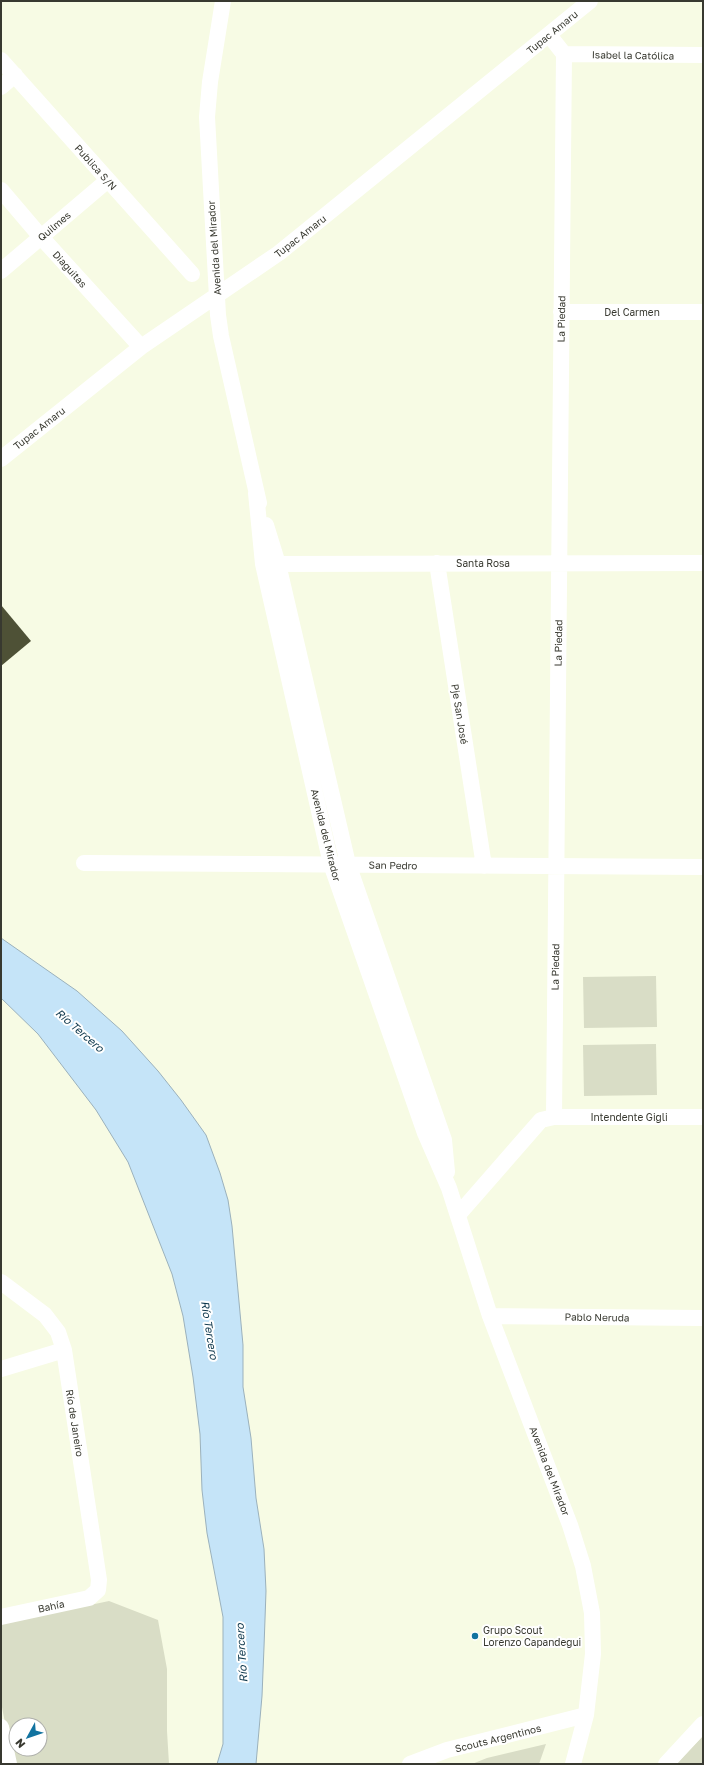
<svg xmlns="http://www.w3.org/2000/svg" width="704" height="1765" font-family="'Golos Text',sans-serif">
	<rect width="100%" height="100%" fill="#f7fbe4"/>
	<path fill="#d9ddc6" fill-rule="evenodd" d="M 656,976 L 657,1027 L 584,1028 L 583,977 Z
		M 656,1044 L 657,1095 L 584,1096 L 583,1045 Z
		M 109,1601 L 158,1620 L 167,1669 L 167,1731 L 169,1764 L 13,1764 L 1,1702 L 1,1624 ZM 16,1725 L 40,1725 L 40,1749 L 16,1749 Z
		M 703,1736 L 703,1764 L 676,1764 Z
		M 546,1744 L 539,1764 L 472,1764 L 487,1758 Z"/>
	<path fill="#c5e4f8" stroke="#9bb1bc" d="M 1,938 L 77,991 L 122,1031 L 158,1071 L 181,1100 L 206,1135 L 220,1173 L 228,1200 L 232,1226 L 243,1345 L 243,1387 L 251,1438 L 256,1498 L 264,1549 L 266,1591 L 264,1647 L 262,1696 L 256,1764 L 217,1764 L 223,1744 L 223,1617 L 207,1533 L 202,1490 L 200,1434 L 193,1377 L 183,1316 L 172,1274 L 128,1162 L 96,1110 L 38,1034 L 1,998 Z"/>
	<path fill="#4e5136" d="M 1,605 L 31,641 L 1,666 Z"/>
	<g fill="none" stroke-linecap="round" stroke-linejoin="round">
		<path stroke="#fff" stroke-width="16" d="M 223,1 L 210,82 L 207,117 L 218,315 L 221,336 L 259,503
			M 564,54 L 703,55
			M 1,60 L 192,274
			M 1,87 L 15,75
			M 1,190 L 41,237 L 141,347
			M 1,271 L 108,180
			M 561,312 L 703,312
			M 1,459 L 141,347 L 279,253 L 590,1
			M 256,493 L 263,564 L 331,864 L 425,1133 L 449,1188 L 490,1316 L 570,1525 L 583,1566 L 592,1613 L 593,1654 L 586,1715 L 573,1764
			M 266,525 L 278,564 L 348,864 L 444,1140 L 447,1172
			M 437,563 L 484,866
			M 269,564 L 703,563
			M 84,863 L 703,867
			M 554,1117 L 703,1117
			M 458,1215 L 541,1120 L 554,1117 L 564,54 L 549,35
			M 1,1282 L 45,1315 L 58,1332 L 64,1350 L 99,1580 L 98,1590 L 89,1598 L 1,1617
			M 490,1316 L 703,1318
			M 1,1369 L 64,1350
			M 1,1727 L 9,1764
			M 410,1764 L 447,1750 L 586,1715
			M 666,1764 L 703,1724"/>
	</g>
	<circle fill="#1173a0" stroke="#fff" stroke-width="1.5" cx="475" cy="1636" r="4"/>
	<g text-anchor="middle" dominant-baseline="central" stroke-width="4" stroke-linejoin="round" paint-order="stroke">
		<g font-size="10" fill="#383930" stroke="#fff">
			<text transform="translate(552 32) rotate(-39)">Tupac Amaru</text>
			<text transform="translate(633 55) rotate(1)">Isabel la Católica</text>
			<text transform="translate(96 167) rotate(48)">Publica S/N</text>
			<text transform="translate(54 226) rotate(-40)">Quilmes</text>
			<text transform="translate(300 236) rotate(-38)">Tupac Amaru</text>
			<text transform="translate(214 248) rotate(-94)">Avenida del Mirador</text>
			<text transform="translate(70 269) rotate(48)">Diaguitas</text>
			<text x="632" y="312">Del Carmen</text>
			<text transform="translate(561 319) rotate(-89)">La Piedad</text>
			<text transform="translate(39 428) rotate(-38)">Tupac Amaru</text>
			<text x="483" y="563">Santa Rosa</text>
			<text transform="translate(558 643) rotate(-89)">La Piedad</text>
			<text transform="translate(460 714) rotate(81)">Pje San José</text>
			<text transform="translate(326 835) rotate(76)">Avenida del Mirador</text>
			<text transform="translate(393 865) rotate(1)">San Pedro</text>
			<text transform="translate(555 967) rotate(-89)">La Piedad</text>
			<text x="629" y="1117">Intendente Gigli</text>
			<text transform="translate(597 1317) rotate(1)">Pablo Neruda</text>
			<text transform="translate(75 1423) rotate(81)">Río de Janeiro</text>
			<text transform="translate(550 1471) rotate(69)">Avenida del Mirador</text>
			<text transform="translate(51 1606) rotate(-12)">Bahía</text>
			<text transform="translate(498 1738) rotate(-14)">Scouts Argentinos</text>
		</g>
		<g font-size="10" fill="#383930" stroke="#fff" text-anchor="start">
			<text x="483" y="1630">Grupo Scout<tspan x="483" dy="12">Lorenzo Capandegui</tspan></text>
		</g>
		<g font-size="11" font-style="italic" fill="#0d374c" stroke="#fff">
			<text transform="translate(80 1030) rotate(41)">Río Tercero</text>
			<text transform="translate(210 1330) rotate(81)">Río Tercero</text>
			<text transform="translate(241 1653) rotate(-94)">Río Tercero</text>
		</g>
	</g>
	<rect width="704" height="1765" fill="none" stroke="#383930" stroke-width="4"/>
	<g transform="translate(28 1737) rotate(230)"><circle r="19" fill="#ffffff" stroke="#afb0ac"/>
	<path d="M0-3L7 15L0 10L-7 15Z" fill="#1173a0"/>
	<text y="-6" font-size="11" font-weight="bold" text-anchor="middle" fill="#383930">N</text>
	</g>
</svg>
